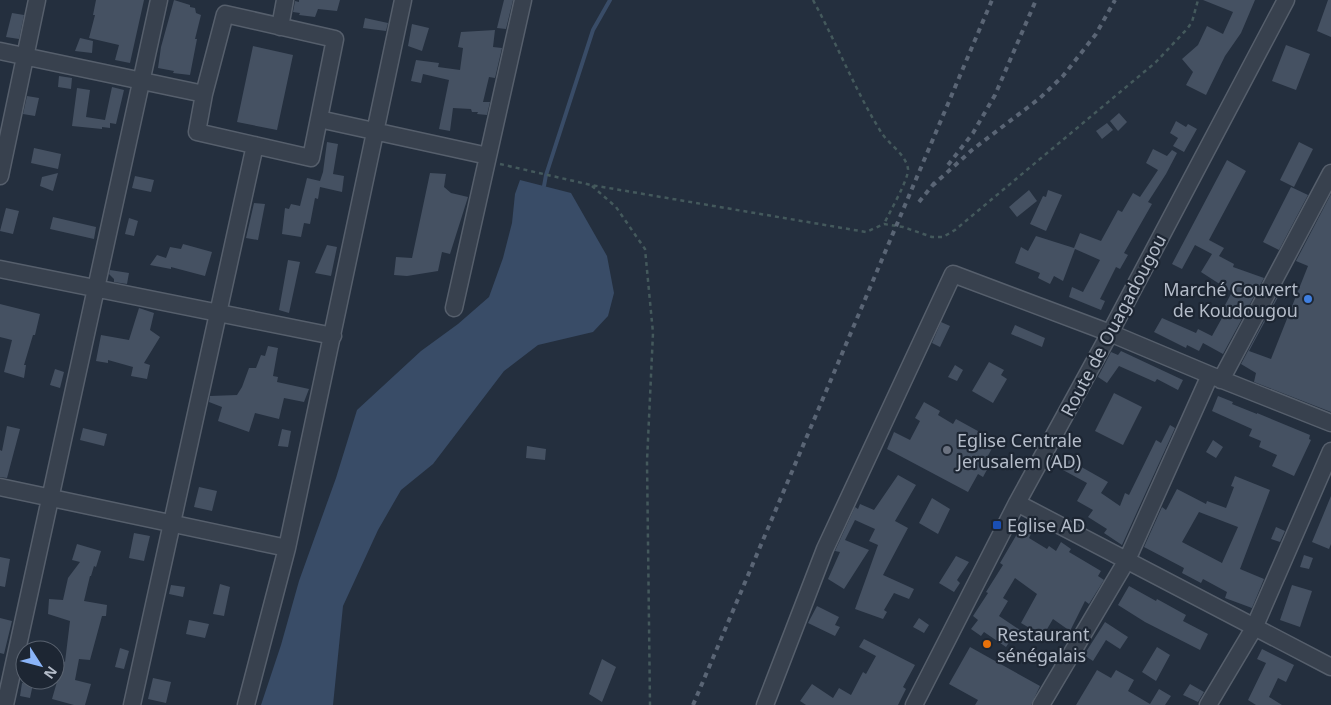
<svg xmlns="http://www.w3.org/2000/svg" width="1331" height="705" font-family="'Noto Sans',sans-serif">
	<rect width="100%" height="100%" fill="#242f3e"/>
	<path fill="#394c67" d="M 520,180 L 571,193 L 607,256 L 614,293 L 608,316 L 593,332 L 538,345 L 504,371 L 433,464 L 401,490 L 378,530 L 343,606 L 333,705 L 261,705 L 281,645 L 299,581 L 336,478 L 357,410 L 421,351 L 458,324 L 489,297 L 503,258 L 512,223 L 515,194 Z"/>
	<g fill="none" stroke-linecap="round" stroke-linejoin="round">
		<path stroke="#394c67" stroke-width="4" d="M 544,186 L 546,175 L 593,30 L 610,0"/>
	</g>
	<path fill="#455162" fill-rule="evenodd" d="M 96,0 L 144,0 L 130,63 L 115,60 L 119,45 L 89,38 L 95,15 L 93,15 Z
		M 174,0 L 190,5 L 190,7 L 195,8 L 196,13 L 201,15 L 195,39 L 197,39 L 190,75 L 173,73 L 174,71 L 158,68 L 161,47 Z
		M 299,0 L 340,0 L 337,11 L 318,9 L 315,17 L 299,15 L 300,13 L 293,12 L 295,1 L 299,2 Z
		M 504,0 L 513,0 L 506,29 L 497,28 Z
		M 1203,0 L 1255,0 L 1241,33 L 1225,56 L 1206,95 L 1186,85 L 1193,72 L 1182,59 L 1198,45 L 1207,26 L 1223,34 L 1233,12 Z
		M 1328,0 L 1331,0 L 1331,37 L 1317,31 Z
		M 12,13 L 24,15 L 19,39 L 6,37 Z
		M 365,18 L 388,23 L 386,31 L 363,28 Z
		M 412,24 L 429,28 L 422,51 L 408,46 Z
		M 495,30 L 493,47 L 502,48 L 495,78 L 489,77 L 483,102 L 490,102 L 487,115 L 477,114 L 478,112 L 472,112 L 471,109 L 453,108 L 450,131 L 439,129 L 449,80 L 423,74 L 421,83 L 411,81 L 416,60 L 439,63 L 438,67 L 460,70 L 463,48 L 458,47 L 461,32 Z
		M 80,38 L 93,41 L 92,53 L 75,51 Z
		M 1286,45 L 1310,54 L 1296,90 L 1272,81 Z
		M 253,46 L 293,55 L 277,130 L 237,122 Z
		M 59,76 L 72,78 L 71,89 L 58,87 Z
		M 112,87 L 124,90 L 116,124 L 110,123 L 110,128 L 102,127 L 102,129 L 72,126 L 77,88 L 90,90 L 86,117 L 105,120 Z
		M 27,96 L 39,98 L 35,116 L 23,114 Z
		M 1119,113 L 1127,122 L 1118,131 L 1110,121 Z
		M 1176,121 L 1186,127 L 1188,124 L 1197,129 L 1184,152 L 1173,146 L 1178,138 L 1170,133 Z
		M 1107,123 L 1113,130 L 1102,139 L 1096,131 Z
		M 327,142 L 338,144 L 333,174 L 344,176 L 342,192 L 320,187 L 318,199 L 315,198 L 310,224 L 304,223 L 301,237 L 282,234 L 285,208 L 289,209 L 291,204 L 300,206 L 307,178 L 320,181 L 323,172 Z
		M 1299,142 L 1313,149 L 1294,187 L 1280,180 Z
		M 34,148 L 61,154 L 58,169 L 31,163 Z
		M 1153,149 L 1167,156 L 1172,150 L 1177,153 L 1166,174 L 1148,202 L 1152,204 L 1124,253 L 1128,255 L 1120,269 L 1116,267 L 1100,299 L 1105,301 L 1101,310 L 1069,297 L 1072,287 L 1083,292 L 1100,260 L 1075,249 L 1063,281 L 1054,276 L 1050,284 L 1038,278 L 1040,273 L 1015,263 L 1021,247 L 1028,251 L 1036,236 L 1074,248 L 1080,233 L 1101,241 L 1118,210 L 1122,212 L 1133,193 L 1140,197 L 1158,170 L 1146,163 Z
		M 1227,160 L 1246,171 L 1209,240 L 1224,248 L 1219,256 L 1234,264 L 1233,267 L 1264,278 L 1223,354 L 1203,343 L 1199,351 L 1187,345 L 1186,348 L 1154,332 L 1162,318 L 1196,333 L 1198,329 L 1212,336 L 1227,309 L 1224,307 L 1232,292 L 1201,272 L 1212,254 L 1195,245 L 1182,269 L 1172,264 Z
		M 58,173 L 53,191 L 40,186 L 42,177 Z
		M 430,173 L 446,174 L 444,187 L 451,193 L 468,197 L 450,254 L 442,252 L 438,271 L 407,276 L 394,275 L 396,257 L 412,258 Z
		M 135,176 L 154,180 L 151,192 L 132,188 Z
		M 1291,187 L 1308,195 L 1279,250 L 1263,242 Z
		M 1029,190 L 1037,201 L 1017,217 L 1009,207 Z
		M 1048,190 L 1062,195 L 1046,231 L 1030,224 L 1043,196 L 1046,197 Z
		M 1331,194 L 1331,412 L 1254,382 L 1256,373 L 1241,364 L 1283,285 L 1284,286 L 1249,351 L 1271,359 L 1308,266 L 1296,261 Z
		M 254,203 L 265,204 L 258,240 L 246,238 Z
		M 6,208 L 19,211 L 13,234 L 0,231 Z
		M 53,217 L 96,227 L 94,239 L 50,229 Z
		M 129,218 L 138,221 L 134,236 L 125,234 Z
		M 183,244 L 212,252 L 205,276 L 171,267 L 171,269 L 150,265 L 157,255 L 166,258 L 170,247 L 181,249 Z
		M 327,245 L 337,247 L 331,276 L 315,273 Z
		M 288,260 L 300,262 L 289,313 L 279,310 Z
		M 110,270 L 129,273 L 127,284 L 114,282 L 114,279 L 109,274 Z
		M 0,304 L 40,314 L 35,335 L 33,335 L 24,365 L 26,365 L 24,378 L 4,372 L 12,340 L 0,337 Z
		M 139,308 L 154,313 L 150,330 L 160,337 L 144,363 L 150,365 L 147,379 L 131,376 L 133,367 L 108,360 L 108,363 L 96,361 L 101,335 L 129,340 Z
		M 941,322 L 950,326 L 940,347 L 932,343 Z
		M 1015,325 L 1045,338 L 1042,347 L 1011,334 Z
		M 268,346 L 278,348 L 273,376 L 278,377 L 277,382 L 309,389 L 304,402 L 284,398 L 279,419 L 255,413 L 249,432 L 218,421 L 222,407 L 209,402 L 210,396 L 237,395 L 242,387 L 249,368 L 256,368 L 261,355 L 265,356 Z
		M 1121,351 L 1183,380 L 1178,390 L 1157,379 L 1155,382 L 1119,366 L 1107,383 L 1098,377 L 1111,352 L 1118,355 Z
		M 989,362 L 1004,370 L 1001,375 L 1007,379 L 993,403 L 972,391 Z
		M 955,365 L 963,370 L 957,381 L 948,377 Z
		M 55,369 L 64,372 L 60,388 L 50,385 Z
		M 1114,393 L 1142,407 L 1123,445 L 1095,431 Z
		M 1218,396 L 1233,402 L 1232,404 L 1257,414 L 1257,413 L 1310,435 L 1309,439 L 1311,440 L 1294,476 L 1272,466 L 1277,455 L 1259,447 L 1261,441 L 1249,436 L 1252,429 L 1212,411 Z
		M 924,402 L 940,411 L 938,415 L 953,424 L 956,419 L 996,441 L 984,463 L 989,466 L 983,477 L 978,474 L 968,492 L 887,449 L 894,432 L 910,440 L 920,421 L 915,418 Z
		M 1170,425 L 1175,428 L 1122,545 L 1104,533 L 1107,529 L 1088,517 L 1093,510 L 1077,501 L 1087,483 L 1063,470 L 1069,460 L 1108,482 L 1101,493 L 1120,506 L 1125,493 L 1129,495 L 1156,440 L 1161,443 Z
		M 7,426 L 20,429 L 7,478 L 0,477 L 0,450 L 2,451 Z
		M 83,428 L 107,434 L 104,446 L 80,440 Z
		M 282,429 L 291,431 L 288,447 L 278,446 Z
		M 1213,440 L 1223,447 L 1216,458 L 1206,452 Z
		M 527,446 L 546,449 L 545,460 L 526,458 Z
		M 898,475 L 916,485 L 895,521 L 908,528 L 883,575 L 914,589 L 909,599 L 894,593 L 884,610 L 887,612 L 883,619 L 855,609 L 878,545 L 869,541 L 875,529 L 855,520 L 845,540 L 869,550 L 844,589 L 828,579 L 840,552 L 835,551 L 855,507 L 858,509 L 860,504 L 874,510 Z
		M 1235,476 L 1270,490 L 1240,569 L 1264,579 L 1252,608 L 1225,598 L 1227,592 L 1203,579 L 1201,583 L 1182,573 L 1184,568 L 1144,547 L 1162,507 L 1166,510 L 1177,489 L 1206,504 L 1207,501 L 1226,508 L 1234,487 L 1231,486 ZM 1199,512 L 1238,527 L 1222,563 L 1182,542 Z
		M 199,487 L 217,491 L 212,511 L 194,507 Z
		M 1331,496 L 1331,544 L 1329,549 L 1312,542 Z
		M 932,498 L 950,509 L 938,534 L 919,523 Z
		M 1024,522 L 1034,528 L 1029,538 L 1047,549 L 1049,546 L 1056,551 L 1061,542 L 1071,549 L 1069,552 L 1101,571 L 1098,576 L 1104,580 L 1089,604 L 1085,601 L 1070,631 L 1053,619 L 1043,636 L 1021,623 L 1037,594 L 1015,578 L 1003,598 L 1008,601 L 999,616 L 1023,632 L 1018,641 L 1012,638 L 1006,647 L 984,632 L 981,636 L 971,629 L 978,620 L 973,616 L 988,593 L 986,592 L 1003,565 L 1000,563 Z
		M 1276,527 L 1285,531 L 1280,542 L 1271,539 Z
		M 134,533 L 150,536 L 144,561 L 129,558 Z
		M 77,544 L 101,551 L 96,567 L 94,566 L 91,576 L 90,576 L 84,601 L 107,605 L 106,616 L 102,616 L 90,660 L 79,659 L 75,680 L 91,684 L 85,705 L 74,705 L 52,699 L 63,661 L 65,662 L 70,621 L 48,614 L 49,599 L 63,600 L 68,578 L 80,562 L 72,560 Z
		M 1304,555 L 1313,558 L 1309,569 L 1300,567 Z
		M 956,556 L 969,562 L 957,580 L 960,583 L 954,592 L 939,583 Z
		M 0,557 L 10,559 L 5,587 L 0,586 Z
		M 220,584 L 230,587 L 224,616 L 213,614 Z
		M 171,585 L 185,587 L 183,597 L 169,594 Z
		M 1292,585 L 1312,591 L 1300,627 L 1280,620 Z
		M 1129,586 L 1156,601 L 1157,599 L 1186,615 L 1183,621 L 1208,634 L 1200,650 L 1145,622 L 1118,605 Z
		M 817,606 L 839,617 L 835,625 L 840,627 L 835,636 L 808,623 Z
		M 0,618 L 12,621 L 4,654 L 0,653 Z
		M 919,618 L 929,625 L 924,633 L 913,627 Z
		M 189,620 L 209,624 L 205,638 L 186,634 Z
		M 1105,622 L 1128,637 L 1120,649 L 1106,640 L 1093,661 L 1084,655 Z
		M 864,639 L 915,665 L 903,687 L 906,689 L 898,705 L 806,705 L 800,701 L 812,684 L 833,698 L 839,688 L 851,695 L 863,672 L 866,674 L 876,656 L 859,647 Z
		M 970,647 L 1040,686 L 1031,705 L 975,705 L 978,700 L 949,684 Z
		M 1157,647 L 1170,655 L 1156,681 L 1142,672 Z
		M 120,648 L 129,651 L 124,669 L 115,667 Z
		M 1262,649 L 1294,665 L 1286,682 L 1278,678 L 1269,697 L 1282,705 L 1256,705 L 1248,700 L 1266,663 L 1257,659 Z
		M 602,659 L 616,667 L 602,702 L 589,694 Z
		M 1097,670 L 1111,678 L 1116,670 L 1134,680 L 1128,691 L 1150,704 L 1159,689 L 1171,696 L 1165,705 L 1076,705 Z
		M 153,678 L 171,682 L 166,703 L 148,699 Z
		M 22,683 L 33,684 L 30,698 L 20,696 Z
		M 1190,684 L 1204,692 L 1198,702 L 1183,695 Z"/>
	<g fill="none" stroke-linecap="round" stroke-linejoin="round">
		<defs>
			<path id="minor" d="M 225,14 L 335,39 L 311,158 L 197,132 L 204,94 Z
				M 280,27 L 285,0
				M 0,51 L 204,94
				M 319,119 L 488,156
				M 0,176 L 37,0
				M 0,269 L 333,336
				M 454,308 L 523,0
				M 1221,380 L 1331,173
				M 0,487 L 287,548
				M 1017,503 L 1331,667
				M 5,705 L 159,0
				M 132,705 L 255,145
				M 246,705 L 287,548 L 403,0
				M 765,705 L 825,549 L 953,274 L 1110,333 L 1210,375 L 1331,423
				M 914,705 L 1017,503 L 1110,333 L 1286,0
				M 1041,705 L 1127,560 L 1210,375
				M 1208,705 L 1254,628 L 1331,451"/>
		</defs>
		<use href="#minor" stroke="#565f6c" stroke-width="19"/>
		<path stroke="#44595c" stroke-width="2.5" stroke-dasharray="4 4" stroke-linecap="butt" d="M 813,0 C 837,44 855,90 881,132 C 888,144 906,154 908,169 C 909,179 889,213 884,224
			M 500,164 L 591,185 L 866,232 L 884,224 L 903,227 L 932,237 L 943,237 L 955,230 L 1156,62 L 1187,29 L 1192,22 L 1198,0
			M 592,186 L 616,207 L 645,249 L 653,333 L 647,461 L 650,705"/>
		<use href="#minor" stroke="#38414e" stroke-width="16"/>
		<path stroke="#5a6575" stroke-width="4" stroke-dasharray="5 5" stroke-linecap="butt" d="M 948,165 L 973,133 L 995,95 L 1036,0
			M 932,186 L 972,150 L 1040,98 L 1063,76 L 1096,34 L 1115,0
			M 919,202 L 936,181
			M 693,705 L 992,0"/>
	</g>
	<circle fill="#3f7fe0" stroke="#1d2633" stroke-width="2" cx="1308" cy="299" r="5"/>
	<circle fill="#6b7280" stroke="#1d2633" stroke-width="2" cx="947" cy="450" r="5"/>
	<rect fill="#1a4fb4" stroke="#1d2633" stroke-width="2" x="992" y="520" width="10" height="10" rx="2.5"/>
	<circle fill="#e8710a" stroke="#1d2633" stroke-width="2" cx="987" cy="644" r="5"/>
	<g text-anchor="middle" dominant-baseline="central" stroke-width="4.5" stroke-linejoin="round" paint-order="stroke">
		<g font-size="18" fill="#b4bcc9" stroke="#1d2633" text-anchor="start">
			<text x="1298" y="289" text-anchor="end">Marché Couvert<tspan x="1298" dy="21">de Koudougou</tspan></text>
			<text x="957" y="440">Eglise Centrale<tspan x="957" dy="21">Jerusalem (AD)</tspan></text>
			<text x="1007" y="525">Eglise AD</text>
			<text x="997" y="634">Restaurant<tspan x="997" dy="21">sénégalais</tspan></text>
		</g>
		<g font-size="18" fill="#b4bcc9" stroke="#1d2633">
			<text transform="translate(1113 325) rotate(-62)">Route de Ouagadougou</text>
		</g>
	</g>
	<g transform="translate(40 665) rotate(126)"><circle r="24" fill="#1d2633" stroke="#59626f"/>
	<path d="M0-4L9 19L0 12L-9 19Z" fill="#8ab4f8"/>
	<text y="-8" font-size="14" font-weight="bold" text-anchor="middle" fill="#b4bcc9">N</text>
	</g>
</svg>
